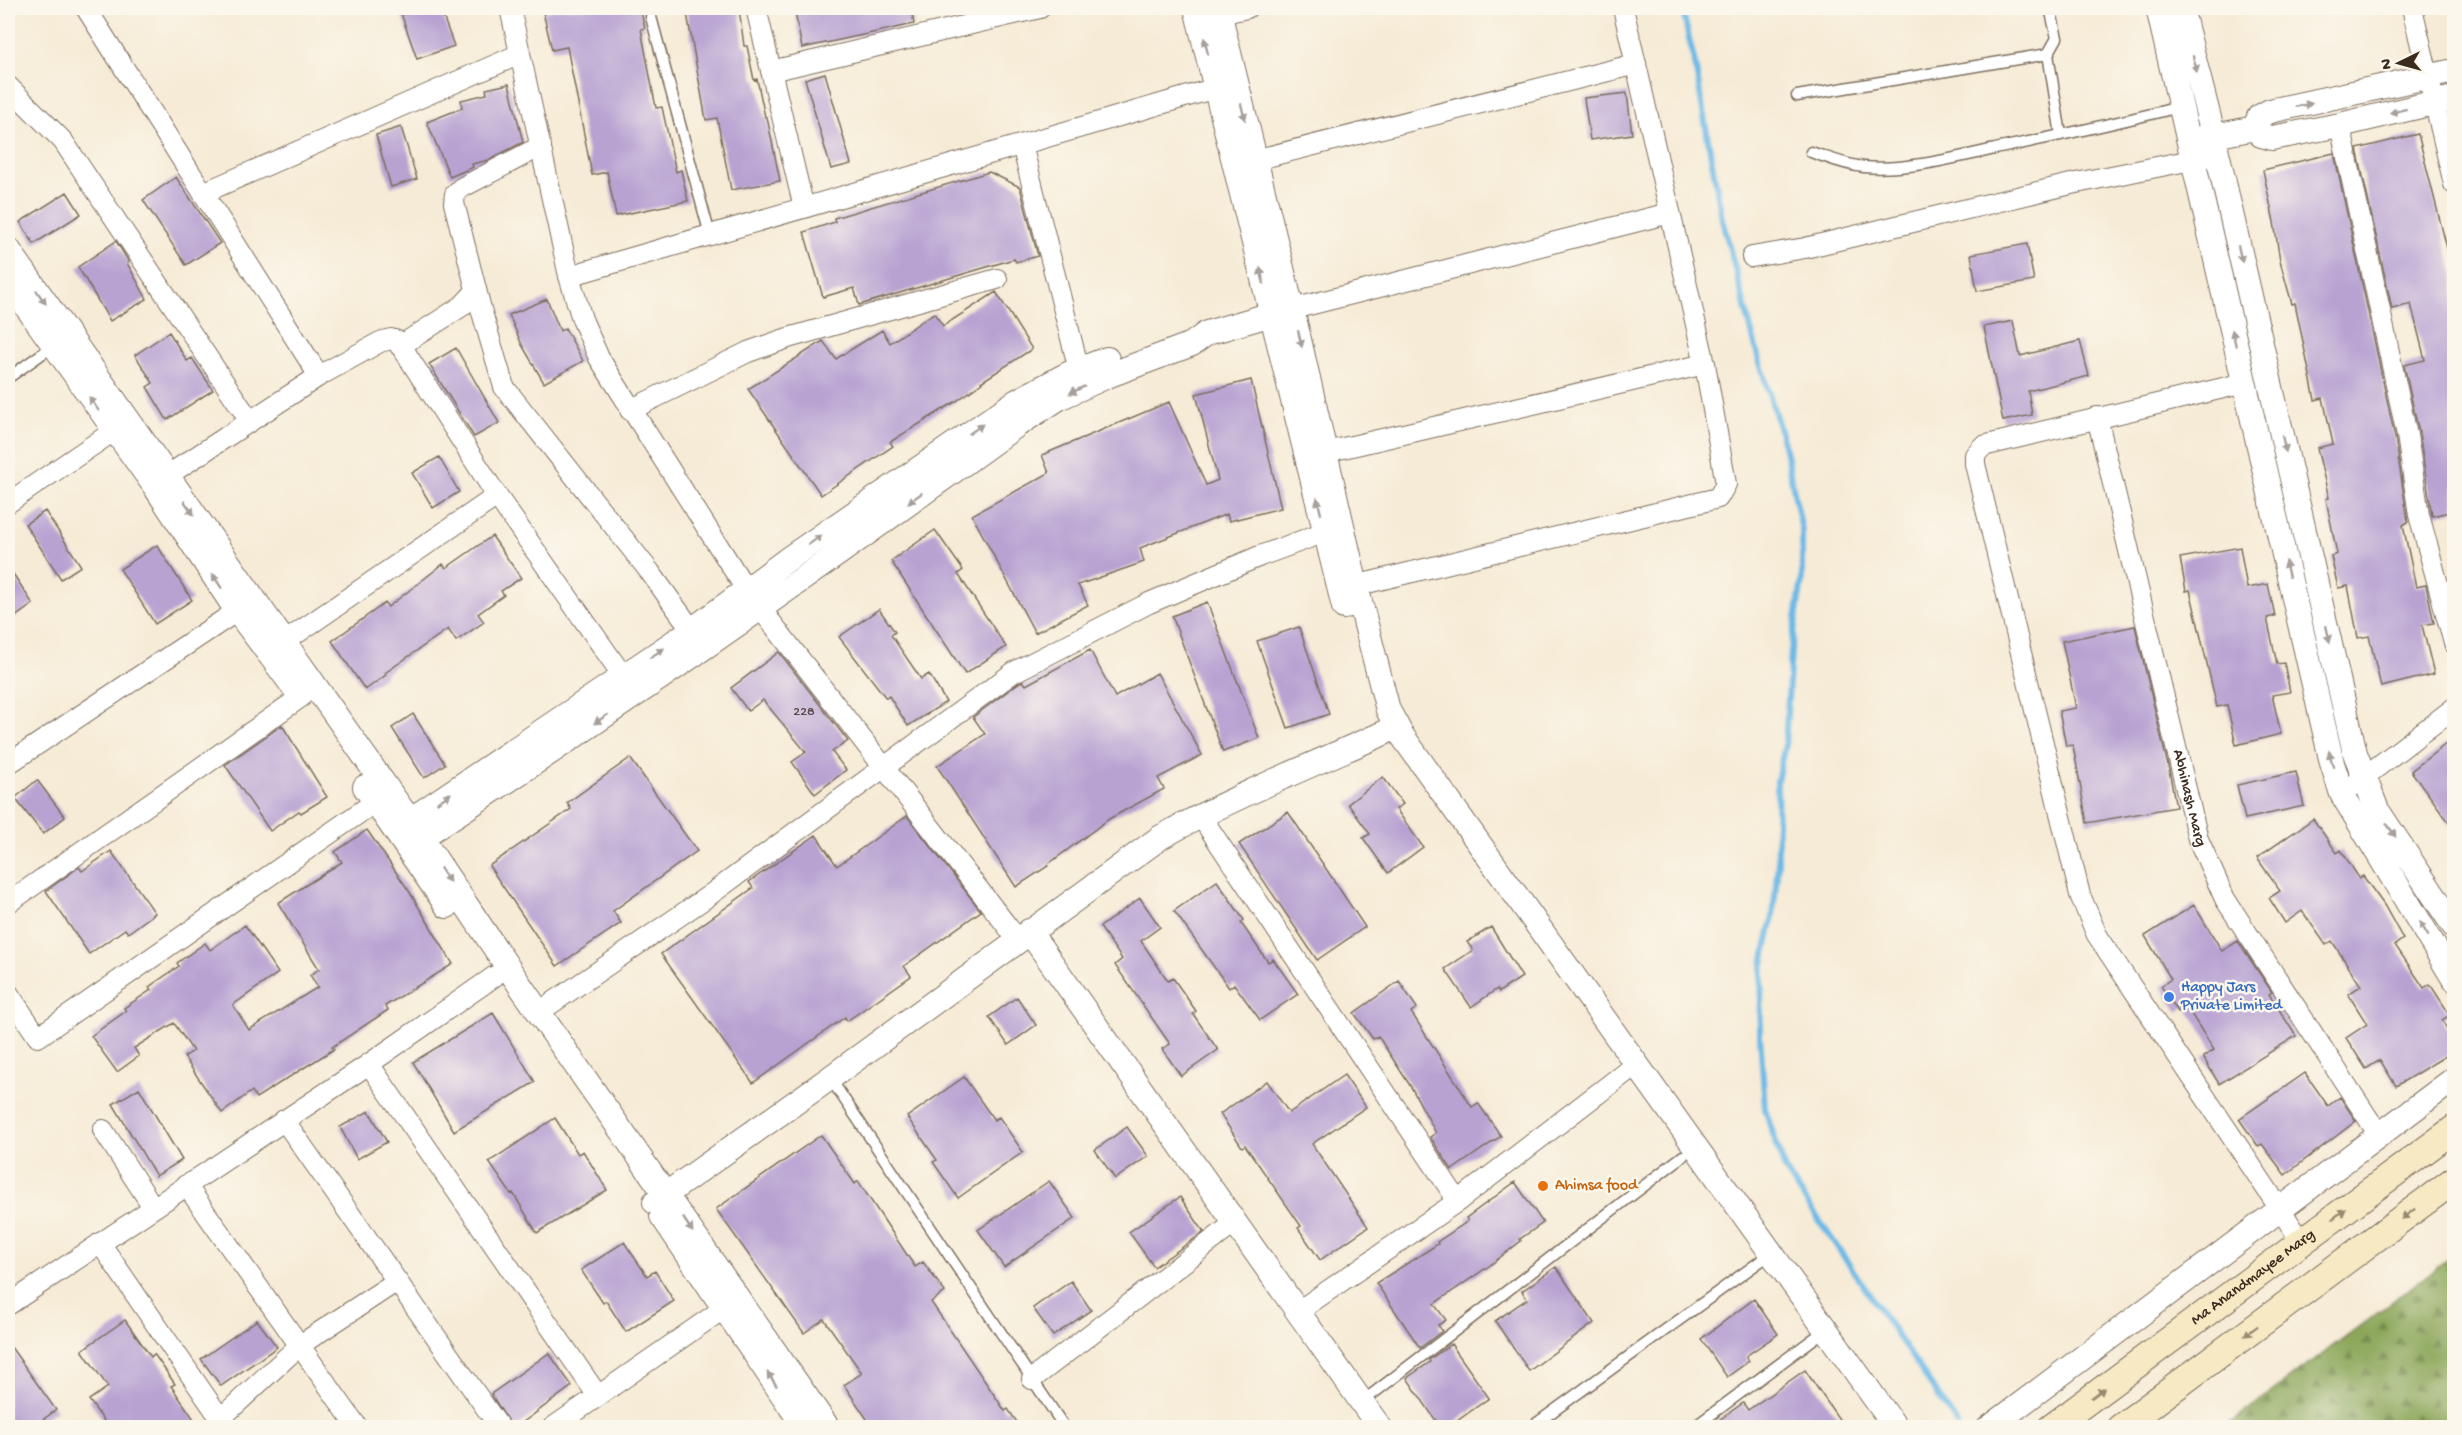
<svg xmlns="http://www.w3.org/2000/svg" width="2462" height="1435" font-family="'Gochi Hand',sans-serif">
	<defs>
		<pattern id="forest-firs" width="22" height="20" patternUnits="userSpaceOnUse" patternTransform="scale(1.5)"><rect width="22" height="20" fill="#8aa658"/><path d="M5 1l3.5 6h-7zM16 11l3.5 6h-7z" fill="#728748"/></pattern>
	</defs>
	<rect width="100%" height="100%" fill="#fbf7ec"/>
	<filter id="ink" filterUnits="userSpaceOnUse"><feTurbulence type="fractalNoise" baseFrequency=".0167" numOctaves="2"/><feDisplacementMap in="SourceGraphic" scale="12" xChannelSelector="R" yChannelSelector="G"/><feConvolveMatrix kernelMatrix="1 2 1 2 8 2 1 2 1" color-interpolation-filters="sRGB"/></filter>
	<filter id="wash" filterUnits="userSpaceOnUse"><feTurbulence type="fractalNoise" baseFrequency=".008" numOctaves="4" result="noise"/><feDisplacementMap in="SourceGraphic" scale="24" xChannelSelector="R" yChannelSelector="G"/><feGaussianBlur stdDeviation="1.35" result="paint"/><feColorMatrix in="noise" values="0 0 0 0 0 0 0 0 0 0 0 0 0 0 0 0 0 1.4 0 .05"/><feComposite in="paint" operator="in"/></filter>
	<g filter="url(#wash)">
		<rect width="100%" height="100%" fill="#f6ebd6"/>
		<path fill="url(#forest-firs)" stroke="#62683b" stroke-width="1.5" d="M 2454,1255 L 2454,1427 L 2225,1427 Z"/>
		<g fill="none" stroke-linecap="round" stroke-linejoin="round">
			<path stroke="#6cb9e6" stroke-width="6" d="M 1682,8 L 1695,64 L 1722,219 L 1758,356 L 1784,444 L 1802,531 L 1802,580 L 1791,651 L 1785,745 L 1777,781 L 1778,862 L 1773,917 L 1762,968 L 1760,1035 L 1765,1109 L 1785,1170 L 1958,1425"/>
		</g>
		<g id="blocks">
			<path fill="#b7a2d2" d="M 399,8 L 440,8 L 454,46 L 417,59 Z
				M 561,8 L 640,8 L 645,28 L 641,29 L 656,108 L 662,107 L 676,172 L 681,170 L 688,201 L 616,216 L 607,172 L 592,175 L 567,47 L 552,50 L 543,12 Z
				M 686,8 L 739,8 L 744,46 L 747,46 L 754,80 L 757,79 L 765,117 L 767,117 L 780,181 L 731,190 L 717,118 L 706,120 Z
				M 794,8 L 911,8 L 914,24 L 802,48 Z
				M 825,73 L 851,164 L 831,169 L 805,79 Z
				M 509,84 L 523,142 L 489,160 L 472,164 L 473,167 L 450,177 L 427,122 L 462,108 L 461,100 L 487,94 L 486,89 Z
				M 1627,93 L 1632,134 L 1590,140 L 1584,98 Z
				M 401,127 L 417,179 L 391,187 L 376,135 Z
				M 2418,134 L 2454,276 L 2454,511 L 2432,516 L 2419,433 L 2404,365 L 2425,360 L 2411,304 L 2392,309 L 2357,149 Z
				M 2334,153 L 2395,437 L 2408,522 L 2403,525 L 2416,587 L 2426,585 L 2434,623 L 2422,625 L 2434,674 L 2381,687 L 2369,636 L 2358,638 L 2348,586 L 2338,588 L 2331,556 L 2337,554 L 2326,499 L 2329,498 L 2317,448 L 2333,444 L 2323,398 L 2315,400 L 2295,303 L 2292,304 L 2280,261 L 2274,222 L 2263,170 Z
				M 989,172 L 1020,187 L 1038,256 L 1016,262 L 1014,259 L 859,305 L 854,288 L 823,297 L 804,232 L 835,222 L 834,218 Z
				M 176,177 L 220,243 L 186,265 L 143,200 Z
				M 67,192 L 81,214 L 34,244 L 20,222 Z
				M 116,241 L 129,262 L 127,263 L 147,299 L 110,321 L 78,267 Z
				M 2027,244 L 2034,281 L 1977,291 L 1971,254 Z
				M 996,292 L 1032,349 L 981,382 L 982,383 L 955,402 L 890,442 L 893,446 L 821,495 L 748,389 L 823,341 L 836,359 L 882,330 L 890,343 L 934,313 L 943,326 Z
				M 547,299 L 560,331 L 565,328 L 583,361 L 544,383 L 522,345 L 509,315 Z
				M 2013,321 L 2020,356 L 2080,341 L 2089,376 L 2028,391 L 2032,415 L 2003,421 L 1984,327 Z
				M 169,332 L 187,361 L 192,358 L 213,390 L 167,420 L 147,387 L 153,383 L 135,355 Z
				M 456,348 L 499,423 L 474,437 L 429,364 Z
				M 1251,380 L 1281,508 L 1229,521 L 1227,514 L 1140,548 L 1144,562 L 1078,585 L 1088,605 L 1035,633 L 972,515 L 1049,473 L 1042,455 L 1169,402 L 1206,485 L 1218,480 L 1196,394 Z
				M 439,457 L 459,492 L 433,508 L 412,473 Z
				M 45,511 L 81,566 L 61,579 L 25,524 Z
				M 935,530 L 963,570 L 958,574 L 1006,647 L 965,674 L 891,561 Z
				M 492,536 L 521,578 L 501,591 L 504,595 L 478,614 L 484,622 L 456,641 L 448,629 L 385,673 L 386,675 L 365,690 L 332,641 L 385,603 L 388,607 L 443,564 L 446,568 Z
				M 157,545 L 192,600 L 155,624 L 120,569 Z
				M 2240,547 L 2247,588 L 2268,584 L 2275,616 L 2267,618 L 2277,664 L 2284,663 L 2290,692 L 2272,695 L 2281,734 L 2236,745 L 2227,705 L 2217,707 L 2190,590 L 2186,591 L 2180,558 Z
				M 8,566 L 33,604 L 8,622 Z
				M 1207,602 L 1259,738 L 1223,752 L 1172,616 Z
				M 879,609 L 895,632 L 891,635 L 921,679 L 929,674 L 946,702 L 908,726 L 889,696 L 886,698 L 839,637 Z
				M 2135,626 L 2169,770 L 2176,807 L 2087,823 L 2073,745 L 2066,746 L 2059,711 L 2076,708 L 2062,641 Z
				M 1299,627 L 1329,714 L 1288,728 L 1257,641 Z
				M 1090,650 L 1115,697 L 1157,673 L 1202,755 L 1158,778 L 1164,789 L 1109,819 L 1047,865 L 1048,866 L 1016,887 L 937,766 L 985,734 L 973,717 L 1020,682 L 1023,681 L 1026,685 Z
				M 779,652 L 848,741 L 832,752 L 846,770 L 815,794 L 792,762 L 806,752 L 763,700 L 748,711 L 731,688 Z
				M 413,714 L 445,764 L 424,778 L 392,728 Z
				M 282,725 L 327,797 L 301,813 L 299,811 L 270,831 L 225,765 Z
				M 2447,743 L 2454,754 L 2454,829 L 2411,771 Z
				M 630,758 L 697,851 L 613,911 L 621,923 L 557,966 L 489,866 L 571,809 L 567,803 Z
				M 2296,772 L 2304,806 L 2245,819 L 2237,785 Z
				M 1383,777 L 1403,804 L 1396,809 L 1423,847 L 1388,873 L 1363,838 L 1370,834 L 1348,804 Z
				M 37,780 L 65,817 L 43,834 L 15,798 Z
				M 1288,812 L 1365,927 L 1317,960 L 1239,844 Z
				M 907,816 L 981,911 L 904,966 L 911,976 L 847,1021 L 845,1017 L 753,1083 L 661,954 L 753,888 L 749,882 L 816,835 L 837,866 Z
				M 2313,819 L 2337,853 L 2341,850 L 2359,878 L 2363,876 L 2384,905 L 2403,939 L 2395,945 L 2424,988 L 2430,984 L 2450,1015 L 2442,1020 L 2454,1041 L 2454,1051 L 2396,1086 L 2380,1060 L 2366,1069 L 2346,1038 L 2367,1024 L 2348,994 L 2361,986 L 2332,941 L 2326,945 L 2302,911 L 2285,923 L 2269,898 L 2280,891 L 2257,858 Z
				M 367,830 L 409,891 L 453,964 L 385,1006 L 388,1010 L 332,1047 L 334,1049 L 256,1098 L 252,1091 L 222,1113 L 184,1057 L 193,1051 L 174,1023 L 134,1048 L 139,1056 L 117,1072 L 91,1036 L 126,1011 L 124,1008 L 151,990 L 149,987 L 179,966 L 177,963 L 205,943 L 210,950 L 245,925 L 278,973 L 233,1005 L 249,1030 L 318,987 L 310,975 L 319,969 L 278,903 L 342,862 L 335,852 Z
				M 111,851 L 155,913 L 128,933 L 125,929 L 89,954 L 46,891 L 79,867 L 82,871 Z
				M 1217,881 L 1244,920 L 1241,923 L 1268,962 L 1273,959 L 1298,994 L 1260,1020 L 1234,984 L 1229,988 L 1174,911 Z
				M 1140,898 L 1160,927 L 1141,941 L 1168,981 L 1173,978 L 1196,1011 L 1193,1014 L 1218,1050 L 1181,1076 L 1162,1049 L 1170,1044 L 1115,965 L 1122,959 L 1100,927 Z
				M 2194,905 L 2222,951 L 2238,941 L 2272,992 L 2269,994 L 2296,1036 L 2219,1084 L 2203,1057 L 2214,1050 L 2186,1006 L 2178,1012 L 2161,986 L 2171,979 L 2145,936 Z
				M 1491,927 L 1522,977 L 1499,992 L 1497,989 L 1471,1007 L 1445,969 L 1473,950 L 1467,942 Z
				M 1399,981 L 1417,1008 L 1411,1012 L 1472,1107 L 1478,1103 L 1501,1136 L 1452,1170 L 1430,1137 L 1436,1133 L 1411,1087 L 1378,1036 L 1373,1039 L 1354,1013 Z
				M 1017,997 L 1036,1025 L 1008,1045 L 989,1017 Z
				M 493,1013 L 535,1082 L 454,1131 L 413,1062 Z
				M 2305,1073 L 2328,1106 L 2340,1097 L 2356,1121 L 2285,1175 L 2262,1144 L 2258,1146 L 2239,1119 Z
				M 1344,1075 L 1366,1107 L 1312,1144 L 1368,1227 L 1320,1260 L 1298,1228 L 1301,1226 L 1245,1145 L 1242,1147 L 1220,1114 L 1267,1081 L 1289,1113 Z
				M 964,1077 L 994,1120 L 999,1117 L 1023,1152 L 958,1198 L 933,1162 L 937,1160 L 907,1117 Z
				M 139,1088 L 182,1160 L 156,1176 L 113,1104 Z
				M 369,1111 L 387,1142 L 357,1159 L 340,1127 Z
				M 555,1118 L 578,1154 L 583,1151 L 607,1190 L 537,1233 L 513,1193 L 511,1194 L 489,1162 Z
				M 1127,1127 L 1148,1156 L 1115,1179 L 1095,1150 Z
				M 821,1135 L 855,1184 L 858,1181 L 915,1267 L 923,1262 L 945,1292 L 931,1302 L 1005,1411 L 1008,1409 L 1021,1428 L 873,1428 L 844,1385 L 862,1373 L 824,1319 L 804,1333 L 716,1209 Z
				M 1049,1181 L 1075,1218 L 1004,1267 L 978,1230 Z
				M 1515,1182 L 1543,1223 L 1520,1239 L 1521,1241 L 1489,1266 L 1434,1304 L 1446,1320 L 1438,1325 L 1442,1331 L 1420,1348 L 1376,1283 L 1438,1244 L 1437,1242 L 1468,1221 L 1466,1218 Z
				M 1180,1197 L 1204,1232 L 1154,1267 L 1129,1232 Z
				M 624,1242 L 647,1276 L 655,1271 L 674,1301 L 626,1332 L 606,1301 L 603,1303 L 581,1270 Z
				M 1556,1267 L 1594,1323 L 1529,1371 L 1495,1321 L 1527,1299 L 1522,1291 Z
				M 1071,1281 L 1091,1310 L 1053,1336 L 1033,1308 Z
				M 1754,1299 L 1778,1334 L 1746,1356 L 1749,1361 L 1727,1377 L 1701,1339 Z
				M 125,1320 L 151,1357 L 154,1354 L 175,1384 L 171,1386 L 200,1428 L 109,1428 L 89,1400 L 108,1387 L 82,1350 Z
				M 257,1320 L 277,1347 L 221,1386 L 201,1359 Z
				M 8,1343 L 56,1410 L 31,1428 L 8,1428 Z
				M 1451,1344 L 1489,1398 L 1447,1428 L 1441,1428 L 1407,1378 L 1430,1362 L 1429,1360 Z
				M 549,1353 L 572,1386 L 515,1428 L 512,1428 L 491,1394 Z
				M 1805,1370 L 1845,1428 L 1708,1428 L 1743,1403 L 1748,1410 Z"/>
		</g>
	</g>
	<g filter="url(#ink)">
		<use href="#blocks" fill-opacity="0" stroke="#7c6e5e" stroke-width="1.5"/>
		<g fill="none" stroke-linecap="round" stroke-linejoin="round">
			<defs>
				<path id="service" d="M 2050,8 L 2057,38 L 2048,54 L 2061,135
					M 651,17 L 710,235
					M 1797,96 L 2048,54
					M 1811,152 C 1829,158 1845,165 1864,167 C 1903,171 1956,158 1995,149 C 2058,136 2121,122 2183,106
					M 8,378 L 53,346
					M 830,1078 L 1065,1428
					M 1362,1402 L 1683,1156
					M 1530,1428 L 1762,1260
					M 1693,1428 L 1816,1337"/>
				<g id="minor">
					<path d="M 86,8 L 319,376"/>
					<path d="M 510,8 L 569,276 L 582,319 L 599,358 L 747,591 L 1018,940"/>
					<path d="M 756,8 L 804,208"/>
					<path d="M 2412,8 L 2454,184"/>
					<path d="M 1206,17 L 1247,8"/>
					<path d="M 771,71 L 1040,8"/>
					<path d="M 8,86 L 63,141 L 250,421"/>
					<path d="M 2340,125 L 2407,435 L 2419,515 L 2454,643"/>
					<path d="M 1022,145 L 1079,370"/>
					<path d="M 541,146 L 461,188 L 455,194 L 454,203 L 481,309 L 504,387 L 650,572 L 692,630"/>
					<path d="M 1243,163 L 1636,64"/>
					<path d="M 203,193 L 520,54"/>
					<path d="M 1752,257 L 1805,248 L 2071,184 L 2217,155"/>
					<path d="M 569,276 L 1216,88"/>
					<path d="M 1277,313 L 1670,213"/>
					<path d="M 400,346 L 462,306 L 476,291"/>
					<path d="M 2244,383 L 1983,446 L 1975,455 L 1975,464 L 2080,895 L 2097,935 L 2302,1242"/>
					<path d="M 630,410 L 748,352 L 788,338 L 997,279"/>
					<path id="s1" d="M 2097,417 L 2198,839 L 2225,899 L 2379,1135"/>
					<path d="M 1313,455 L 1705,364"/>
					<path d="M 156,483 L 319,376 L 380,342 L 391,339 L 398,341 L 497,496 L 623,676"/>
					<path d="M 8,503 L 127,422"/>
					<path d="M 1342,589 L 1718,498 L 1726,484 L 1705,364 L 1623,8"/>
					<path d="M 274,649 L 497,496"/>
					<path d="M 8,764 L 237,611"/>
					<path d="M 2342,794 L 2454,708"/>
					<path d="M 1200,815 L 1458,1201"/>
					<path d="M 8,903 L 301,697"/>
					<path d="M 8,993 L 38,1037 L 375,802"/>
					<path d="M 539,1012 L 707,897 L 1014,672 L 1149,603 L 1260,556 L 1325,532"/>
					<path d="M 369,1064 L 598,1396"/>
					<path d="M 284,1120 L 500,1428"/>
					<path d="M 103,1130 L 153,1207"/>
					<path d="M 186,1185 L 358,1428"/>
					<path d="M 100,1243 L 227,1428"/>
					<path d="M 8,1305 L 369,1064 L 495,976"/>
					<path d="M 1297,1312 L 1458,1201 L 1626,1072"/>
					<path d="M 1032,1379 L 1236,1222"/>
					<path d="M 221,1418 L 300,1345 L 397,1281"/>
					<path d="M 552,1428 L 723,1309"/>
				</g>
				<path id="tertiary" d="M 1196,8 L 1344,607
					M 1218,8 L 1292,309 L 1356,586 L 1388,710 L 1401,734 L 1896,1428
					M 2158,8 L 2332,763 L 2342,794 L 2454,979
					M 2181,8 L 2211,126 L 2355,753 L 2377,810 L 2454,926
					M 2255,128 L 2259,117 L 2270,111 L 2454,71
					M 2255,128 L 2261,135 L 2272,138 L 2340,125 L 2454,98
					M 2199,139 L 2255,128
					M 8,249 L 410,821 L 517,981 L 828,1428
					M 8,281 L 154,485 L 237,611 L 296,690
					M 365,787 L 447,906
					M 397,829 L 692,630 L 788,559 L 1017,401 L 1068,374 L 1107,359
					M 408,846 C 615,712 818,570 1017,425 L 1059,398 L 1107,376 L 1192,344 L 1207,333 L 1272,314
					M 1029,931 L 1380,1428
					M 655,1202 L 830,1078 L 1161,837 C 1233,797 1309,766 1384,733
					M 662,1216 L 805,1428
					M 1989,1428 L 2454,1079"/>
				<g id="secondary">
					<path id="s2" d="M 2051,1428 L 2454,1129"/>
					<path d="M 2120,1428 L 2454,1180"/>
				</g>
			</defs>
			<use href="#service" stroke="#7c6e5e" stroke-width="13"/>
			<use href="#minor" stroke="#7c6e5e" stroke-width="22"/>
			<use href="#tertiary" stroke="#7c6e5e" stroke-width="26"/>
			<use href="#secondary" stroke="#7c6e5e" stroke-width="29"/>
			<use href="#service" stroke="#fff" stroke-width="10"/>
			<use href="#minor" stroke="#fff" stroke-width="20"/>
			<use href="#tertiary" stroke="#fff" stroke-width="24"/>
			<use href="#secondary" stroke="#f6e9c3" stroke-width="27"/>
		</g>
		<defs><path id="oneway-solid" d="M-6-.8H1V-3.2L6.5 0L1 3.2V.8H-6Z" transform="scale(1.5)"/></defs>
		<g fill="#a79f9a">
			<use href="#oneway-solid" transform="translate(1206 46) rotate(-104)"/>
			<use href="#oneway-solid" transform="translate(2195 64) rotate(76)"/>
			<use href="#oneway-solid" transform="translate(2304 105) rotate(-11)"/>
			<use href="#oneway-solid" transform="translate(2398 111) rotate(166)"/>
			<use href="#oneway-solid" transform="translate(1243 112) rotate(76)"/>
			<use href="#oneway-solid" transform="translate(2240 254) rotate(77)"/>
			<use href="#oneway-solid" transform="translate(1262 276) rotate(-104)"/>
			<use href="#oneway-solid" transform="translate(41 297) rotate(55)"/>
			<use href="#oneway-solid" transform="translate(2234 338) rotate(-103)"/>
			<use href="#oneway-solid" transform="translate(1300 339) rotate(77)"/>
			<use href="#oneway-solid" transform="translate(1077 390) rotate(154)"/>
			<use href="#oneway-solid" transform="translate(94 404) rotate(-125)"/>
			<use href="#oneway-solid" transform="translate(976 429) rotate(-35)"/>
			<use href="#oneway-solid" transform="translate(2284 444) rotate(77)"/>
			<use href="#oneway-solid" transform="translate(915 498) rotate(144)"/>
			<use href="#oneway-solid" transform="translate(1319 506) rotate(-104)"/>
			<use href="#oneway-solid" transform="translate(189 508) rotate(55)"/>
			<use href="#oneway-solid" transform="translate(815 540) rotate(-35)"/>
			<use href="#oneway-solid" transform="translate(2287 569) rotate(-103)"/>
			<use href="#oneway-solid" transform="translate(217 581) rotate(-123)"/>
			<use href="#oneway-solid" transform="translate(2328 634) rotate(77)"/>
			<use href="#oneway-solid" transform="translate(657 653) rotate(-34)"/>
			<use href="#oneway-solid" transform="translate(601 719) rotate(146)"/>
			<use href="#oneway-solid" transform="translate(2331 759) rotate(-105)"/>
			<use href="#oneway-solid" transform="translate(444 798) rotate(-34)"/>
			<use href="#oneway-solid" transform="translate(2391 830) rotate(56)"/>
			<use href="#oneway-solid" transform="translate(445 875) rotate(56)"/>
			<use href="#oneway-solid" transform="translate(2424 929) rotate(-121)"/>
			<use href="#oneway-solid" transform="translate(688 1225) rotate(56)"/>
			<use href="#oneway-solid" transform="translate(772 1379) rotate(-124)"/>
		</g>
		<g fill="#988a70">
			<use href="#oneway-solid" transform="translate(2339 1214) rotate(-37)"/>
			<use href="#oneway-solid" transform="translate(2408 1214) rotate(143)"/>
			<use href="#oneway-solid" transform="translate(2251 1331) rotate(143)"/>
			<use href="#oneway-solid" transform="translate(2098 1393) rotate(-37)"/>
		</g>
	</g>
	<circle fill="#3f7fe0" stroke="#fbf7ec" stroke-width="2" cx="2169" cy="997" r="6"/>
	<circle fill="#e8710a" stroke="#fbf7ec" stroke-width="2" cx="1543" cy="1186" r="6"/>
	<g text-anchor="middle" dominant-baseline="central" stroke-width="5" stroke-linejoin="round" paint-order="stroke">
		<g font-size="14" fill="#5a484b">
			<text x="804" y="712">228</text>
		</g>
		<g font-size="16" fill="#3b2a1e" stroke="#fbf7ec">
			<text stroke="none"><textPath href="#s1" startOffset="392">Abhinash Marg</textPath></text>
			<text stroke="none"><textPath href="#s2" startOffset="252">Ma Anandmayee Marg</textPath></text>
		</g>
		<g font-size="16" fill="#366cbe" stroke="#fbf7ec" text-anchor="start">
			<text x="2181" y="988">Happy Jars<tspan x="2181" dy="18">Private Limited</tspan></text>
		</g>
		<g font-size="16" fill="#c56008" stroke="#fbf7ec" text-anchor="start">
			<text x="1555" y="1186">Ahimsa food</text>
		</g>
	</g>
	<rect width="2462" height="1435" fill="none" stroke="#fbf7ec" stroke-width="30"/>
	<g transform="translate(2399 63) rotate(265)" stroke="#fbf7ec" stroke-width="4.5" paint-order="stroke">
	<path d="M0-4.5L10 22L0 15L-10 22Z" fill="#3b2a1e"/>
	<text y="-9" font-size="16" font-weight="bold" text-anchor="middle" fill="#3b2a1e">N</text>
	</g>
</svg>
